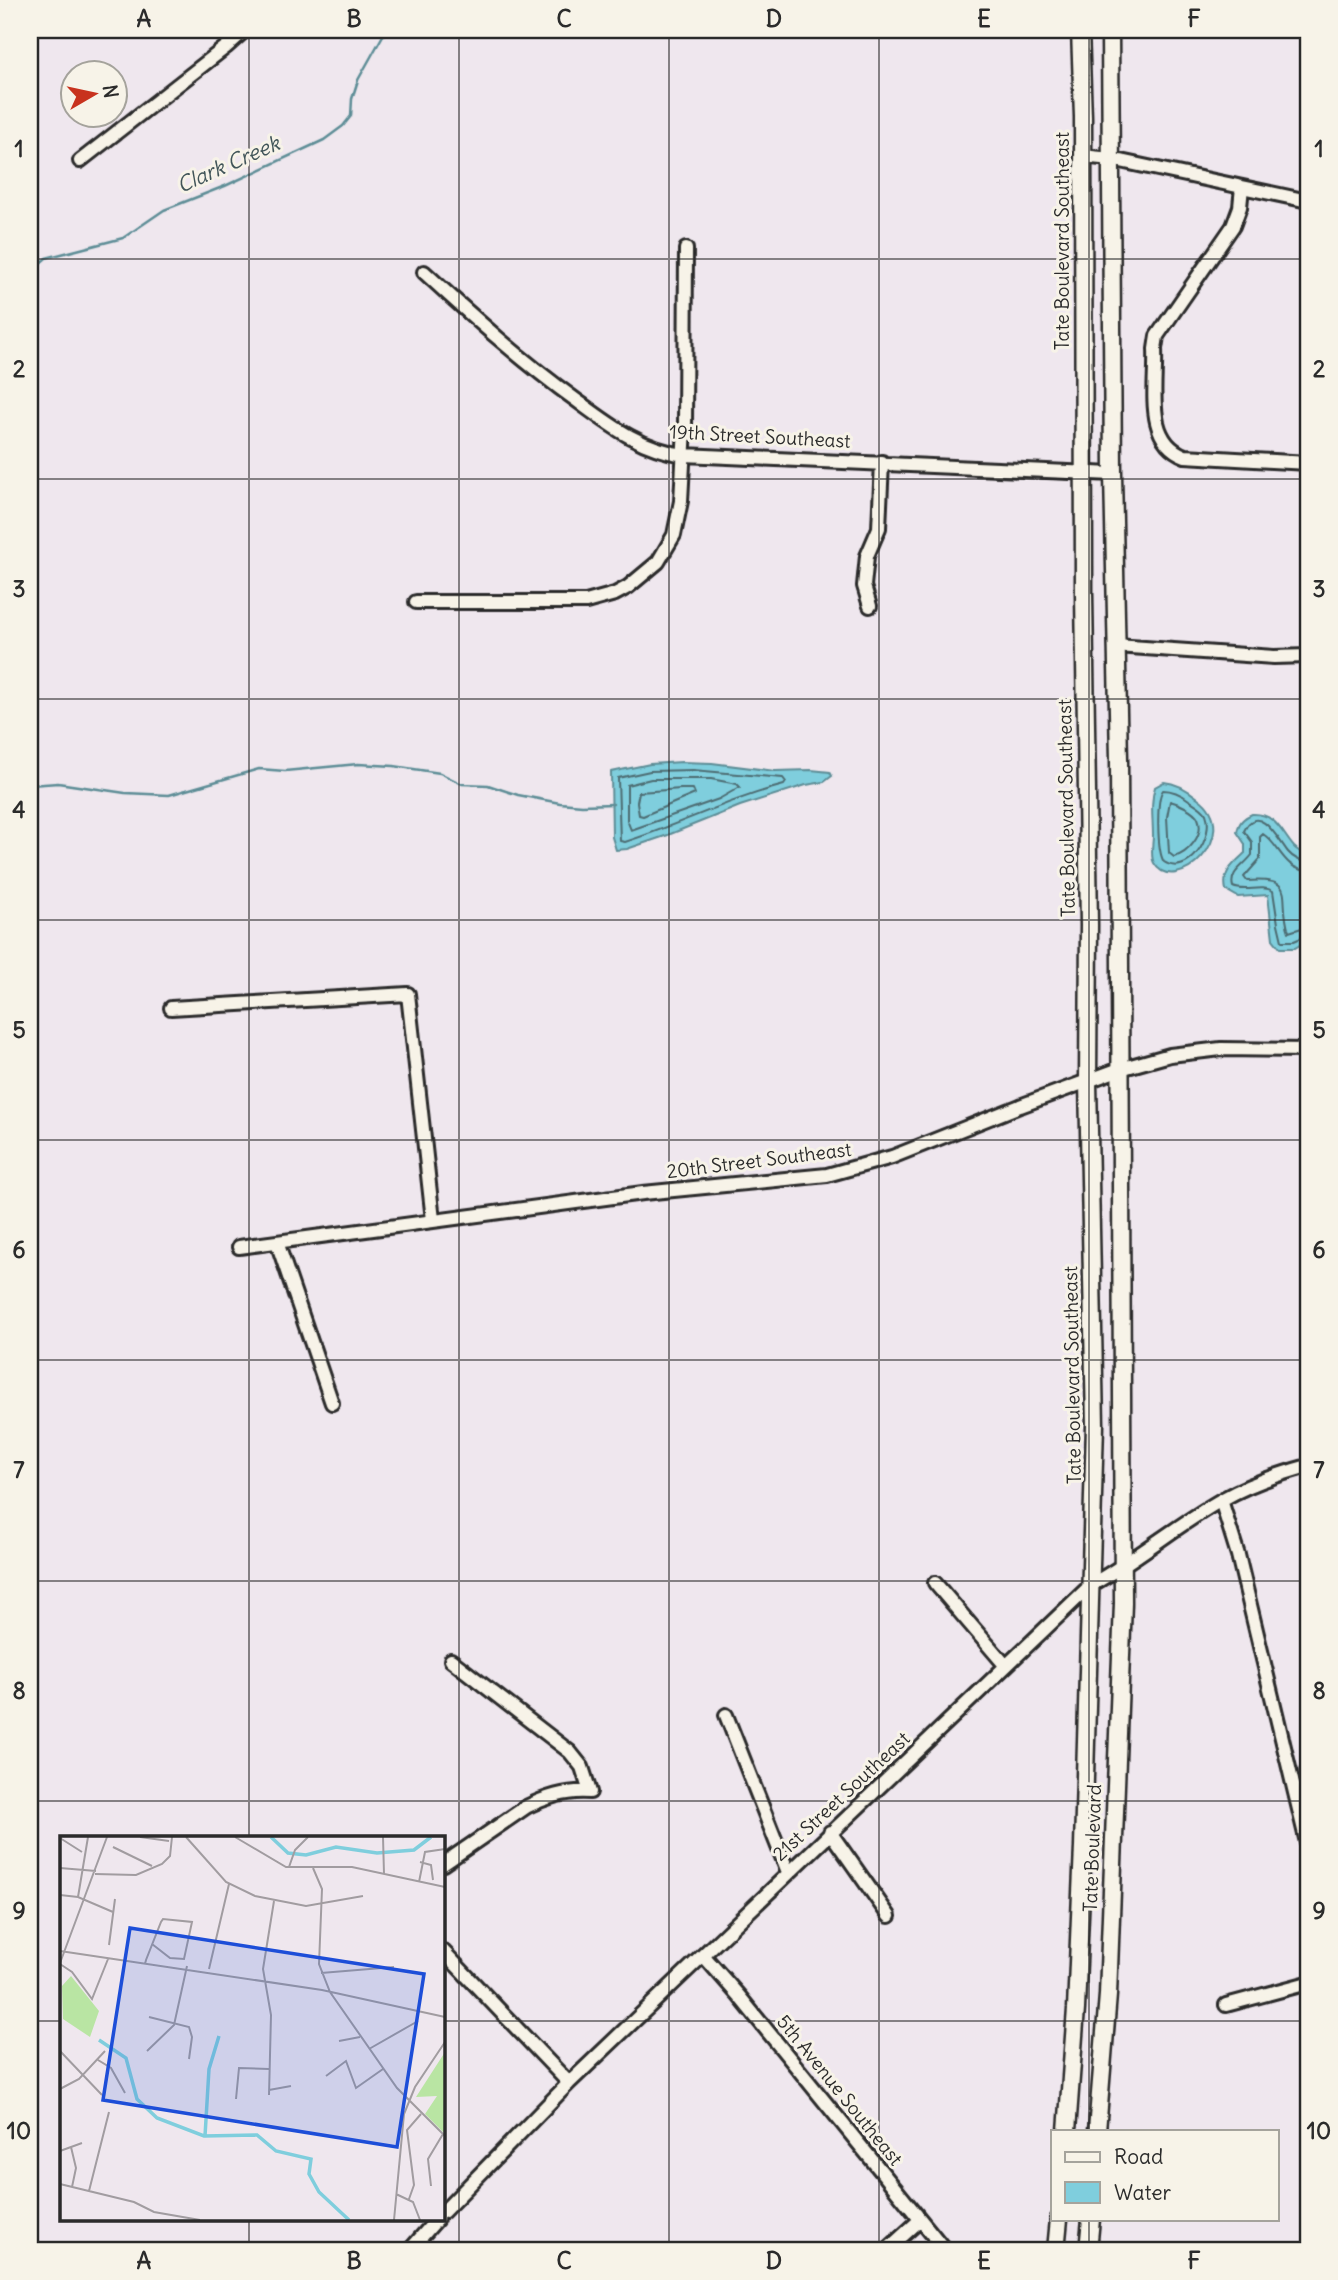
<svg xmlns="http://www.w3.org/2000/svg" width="1338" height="2280" font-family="Delius,sans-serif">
	<rect width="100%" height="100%" fill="#efe7ee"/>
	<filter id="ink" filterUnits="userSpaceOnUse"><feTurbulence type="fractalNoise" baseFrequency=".0143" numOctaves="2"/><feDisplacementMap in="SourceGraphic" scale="14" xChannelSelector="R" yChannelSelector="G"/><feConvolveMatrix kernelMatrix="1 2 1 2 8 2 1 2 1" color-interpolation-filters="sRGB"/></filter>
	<g filter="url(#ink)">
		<path fill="#7fcedd" stroke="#5d8d96" stroke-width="2" d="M 682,762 L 712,763 L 775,771 L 811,770 L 830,772 L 832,776 L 824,782 L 806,785 L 740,806 L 668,835 L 627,849 L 616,850 L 612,837 L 611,772 L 650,764 Z
			M 1164,782 C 1177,783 1188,790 1198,798 C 1246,833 1175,899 1154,863 C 1150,856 1153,843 1153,836 C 1153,819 1150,803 1155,787 Z
			M 1252,814 C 1276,813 1281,832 1294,847 C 1298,851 1304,854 1308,857 L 1308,940 L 1295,948 L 1280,948 L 1273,939 L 1268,895 L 1238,897 L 1226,890 C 1222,872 1233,864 1245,853 L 1245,844 L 1237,832 C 1239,822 1243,818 1252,814 Z"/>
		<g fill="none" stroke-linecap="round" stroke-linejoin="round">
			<path stroke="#4d6c72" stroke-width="2" d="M 693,770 L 783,778 L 786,782 L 784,785 C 729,799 679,825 625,842 L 620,841 L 618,778 L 650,771 Z
				M 651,779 L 711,779 L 737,784 L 740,787 L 719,799 L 631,830 L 627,820 L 627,785 Z
				M 681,789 L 693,789 L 695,794 L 643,816 L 639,815 L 637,802 L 639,792 Z
				M 1163,790 C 1172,790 1181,794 1189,800 C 1195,804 1203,808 1206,814 C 1215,837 1188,878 1164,862 C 1157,852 1156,799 1163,790 Z
				M 1170,801 C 1178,803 1194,810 1198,818 C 1205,835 1188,853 1174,857 L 1169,853 L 1167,817 Z
				M 1308,862 C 1301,862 1293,858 1288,852 C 1280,842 1258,800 1244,831 L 1252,842 L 1252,855 C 1244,866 1229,872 1233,887 C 1246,893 1261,884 1273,891 L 1278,924 L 1282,941 L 1294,941 L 1308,935
				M 1308,871 C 1283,869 1280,845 1263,834 L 1260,837 L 1260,859 L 1244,877 L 1247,881 C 1300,877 1277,897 1289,932 L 1308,926"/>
			<path stroke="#5d8d96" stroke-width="2.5" d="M 30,272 L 46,258 L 123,238 L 164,210 L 225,186 L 324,140 L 343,126 L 351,116 L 352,99 L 358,80 L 386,30
				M 30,785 L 58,783 L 125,793 L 169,795 L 259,769 L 285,771 L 358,764 L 394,766 L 440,773 L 462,784 L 488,785 L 518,795 L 560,803 L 582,805 L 613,804"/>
			<defs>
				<path id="minor" d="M 1082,156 L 1111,159 L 1308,201
					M 80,161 L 226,47 L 245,30
					M 1242,187 L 1240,207 L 1233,226 L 1157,336 L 1155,349 C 1157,385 1143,440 1185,456 L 1308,463
					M 424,272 C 473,317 522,361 576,400 C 610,425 640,449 684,455 L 1113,474
					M 416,602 L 586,602 L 615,594 L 628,587 L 658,562 L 674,535 L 681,501 L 685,427 L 686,249
					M 870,606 L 864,586 L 867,556 L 879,528 L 882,462
					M 1116,646 L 1274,657 L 1308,656
					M 171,1008 L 408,994 L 433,1220
					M 277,1242 L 332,1403
					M 239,1247 L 643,1193 L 827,1175 L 892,1157 L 1020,1106 L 1120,1069 L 1170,1055 L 1221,1049 L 1308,1050
					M 1221,1500 L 1238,1555 L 1308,1847
					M 935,1583 L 1006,1666
					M 726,1715 L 788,1872
					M 830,1832 L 889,1916
					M 443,1864 L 526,1807 C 546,1797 567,1790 590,1792 L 582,1767 L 570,1752 L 451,1660
					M 443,1951 L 569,2083
					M 703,1955 L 739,1996 L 945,2250
					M 1226,2005 L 1308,1983
					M 443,2212 L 569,2083 L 1091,1585 C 1137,1559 1177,1525 1223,1499 C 1249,1484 1279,1474 1308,1466
					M 410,2250 L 437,2219
					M 887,2250 L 920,2220"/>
				<path id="major" d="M 1067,2131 L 1076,2009 L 1083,1847 L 1095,1425 L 1088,1082 L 1089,925 L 1084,594 L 1083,117 L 1080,30
					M 1097,2131 L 1108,1995 L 1123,1603 L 1119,759 L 1113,474 L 1110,30
					M 1056,2250 L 1059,2219
					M 1088,2250 L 1091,2219"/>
			</defs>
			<use href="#minor" stroke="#2b2b2b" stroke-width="18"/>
			<use href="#major" stroke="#2b2b2b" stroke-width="21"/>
			<use href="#minor" stroke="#f7f3e8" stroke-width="12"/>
			<use href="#major" stroke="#f7f3e8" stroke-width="16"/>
		</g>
	</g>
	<path fill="none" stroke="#2b2b2b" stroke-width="2" stroke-opacity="0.55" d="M 249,30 L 249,1837M 459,30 L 459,2250M 669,30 L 669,2250M 879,30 L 879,2250M 1089,30 L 1089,2131M 30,259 L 1308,259M 30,479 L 1308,479M 30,699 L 1308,699M 30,920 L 1308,920M 30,1140 L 1308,1140M 30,1360 L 1308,1360M 30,1581 L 1308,1581M 30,1801 L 1308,1801M 30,2021 L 61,2021M 443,2021 L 1308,2021M 249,2219 L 249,2250M 1089,2219 L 1089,2250"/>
	<g text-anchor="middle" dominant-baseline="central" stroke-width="6" stroke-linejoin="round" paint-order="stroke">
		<g font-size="19" fill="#2b2b2b" stroke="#f7f3e8">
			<text transform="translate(1062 241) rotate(-90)">Tate Boulevard Southeast</text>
			<text transform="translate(760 436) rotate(3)">19th Street Southeast</text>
			<text transform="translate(1066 808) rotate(-91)">Tate Boulevard Southeast</text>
			<text transform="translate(759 1160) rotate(-7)">20th Street Southeast</text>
			<text transform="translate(1072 1375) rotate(-91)">Tate Boulevard Southeast</text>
			<text transform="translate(841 1796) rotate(-43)">21st Street Southeast</text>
			<text transform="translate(1092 1848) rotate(-88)">Tate Boulevard</text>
			<text transform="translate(840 2090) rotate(51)">5th Avenue Southeast</text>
		</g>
		<g font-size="21" font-style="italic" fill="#405458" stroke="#f7f3e8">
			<text transform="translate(228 164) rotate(-24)">Clark Creek</text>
		</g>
	</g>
	<g transform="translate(60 1836)">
		<rect width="385" height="385" fill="#efe7ee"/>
		<path d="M 11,140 L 39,175 L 30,201 L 3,183 L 2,150 ZM 385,216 L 385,298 L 365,278 L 377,260 L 356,261 Z" fill="#b9e5a3"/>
		<path fill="none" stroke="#7fcedd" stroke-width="3.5" d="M 211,1 L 228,17 L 246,19 L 276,11 L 317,17 L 354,14 L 371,1M 39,204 L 66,222 L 77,263 L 97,282 L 144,300 L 197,299 L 216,315 L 251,323 L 249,338 L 259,356 L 289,384M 145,300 L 149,233 L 159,200"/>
		<path fill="none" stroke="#a19ca0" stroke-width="2" d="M 80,1 L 109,5M 126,1 L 166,46 L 195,60 L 246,70 L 303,60M 175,1 L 226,31 L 292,31 L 385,51M 323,1 L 324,38M 0,2 L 22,16M 53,11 L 92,30M 360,26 L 371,29 L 373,44M 229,31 L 235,14 L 248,1M 0,32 L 36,35M 253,32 L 262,53 L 259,128 L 270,156 L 337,252 L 385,300M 35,38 L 76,39 L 102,28 L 110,20 L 112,1M 359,46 L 365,16 L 385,13M 0,59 L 18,61 L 53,76M 18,61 L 28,1M 49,109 L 55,63M 0,115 L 262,154 L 385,181M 0,127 L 47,1M 0,128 L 12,136 L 32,163 L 48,123M 85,128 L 86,124 L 101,86 L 103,83 L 132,86 L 124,123 L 110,122 L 92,108M 149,133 L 169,48M 261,137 L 334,131M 89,181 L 129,191 L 132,201 L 129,223M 279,205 L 300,201M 309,213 L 358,185M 0,215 L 42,259M 87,215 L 114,189 L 127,130M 38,224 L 51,232 L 65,257M 266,240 L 286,225 L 296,252 L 323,233M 0,253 L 19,243 L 45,215M 209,254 L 231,250M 209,259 L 211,179 L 203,133 L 214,65M 176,263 L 179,232 L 209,233M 11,311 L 16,332 L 12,351M 0,315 L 22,307M 0,348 L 74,366 L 94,376 L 140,384M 371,350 L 368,323 L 383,298M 29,355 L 49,276M 336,358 L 353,366 L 360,384M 349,363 L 354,349 L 347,294 L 361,278M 334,384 L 344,278 L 355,251 L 385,206"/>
		<path fill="#1d4ed8" fill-opacity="0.15" stroke="#1d4ed8" stroke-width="3.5" d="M 70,92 L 364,138 L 337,311 L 43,264 Z"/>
		<rect width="385" height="385" fill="none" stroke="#2b2b2b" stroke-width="3.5"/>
	</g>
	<rect width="1338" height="2280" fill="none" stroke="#f7f3e8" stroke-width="77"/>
	<rect x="1051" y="2130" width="228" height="91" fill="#f7f3e8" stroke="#a5a39c" stroke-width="2"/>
	<rect x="1065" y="2152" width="35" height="10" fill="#f7f3e8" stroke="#a5a39c" stroke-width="2"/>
	<text x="1114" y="2164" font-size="21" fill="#2b2b2b">Road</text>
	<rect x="1065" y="2182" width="35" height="21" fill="#7fcedd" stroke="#a5a39c" stroke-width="2"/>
	<text x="1114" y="2200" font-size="21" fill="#2b2b2b">Water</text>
	<g transform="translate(94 94) rotate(81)"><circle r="33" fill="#f7f3e8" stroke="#a5a39c" stroke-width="2"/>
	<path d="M0-5L12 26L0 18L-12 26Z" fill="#c8321e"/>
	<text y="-10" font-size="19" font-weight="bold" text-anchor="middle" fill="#2b2b2b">N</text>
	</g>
	<rect x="38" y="38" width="1262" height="2204" fill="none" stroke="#2b2b2b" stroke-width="2.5"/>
	<g font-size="23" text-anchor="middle" font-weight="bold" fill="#2b2b2b">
		<text x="144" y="27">A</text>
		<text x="354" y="27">B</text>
		<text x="564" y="27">C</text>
		<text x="774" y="27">D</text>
		<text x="984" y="27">E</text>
		<text x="1194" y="27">F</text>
		<text x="19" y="157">1</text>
		<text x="1319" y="157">1</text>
		<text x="19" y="377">2</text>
		<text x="1319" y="377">2</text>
		<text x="19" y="597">3</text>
		<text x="1319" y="597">3</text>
		<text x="19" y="818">4</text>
		<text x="1319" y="818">4</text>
		<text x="19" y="1038">5</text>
		<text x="1319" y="1038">5</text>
		<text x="19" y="1258">6</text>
		<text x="1319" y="1258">6</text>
		<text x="19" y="1478">7</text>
		<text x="1319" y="1478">7</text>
		<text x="19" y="1699">8</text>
		<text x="1319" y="1699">8</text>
		<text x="19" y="1919">9</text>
		<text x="1319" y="1919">9</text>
		<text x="19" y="2139">10</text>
		<text x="1319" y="2139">10</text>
		<text x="144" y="2269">A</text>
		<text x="354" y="2269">B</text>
		<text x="564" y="2269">C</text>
		<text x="774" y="2269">D</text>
		<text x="984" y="2269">E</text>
		<text x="1194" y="2269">F</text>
	</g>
</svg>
